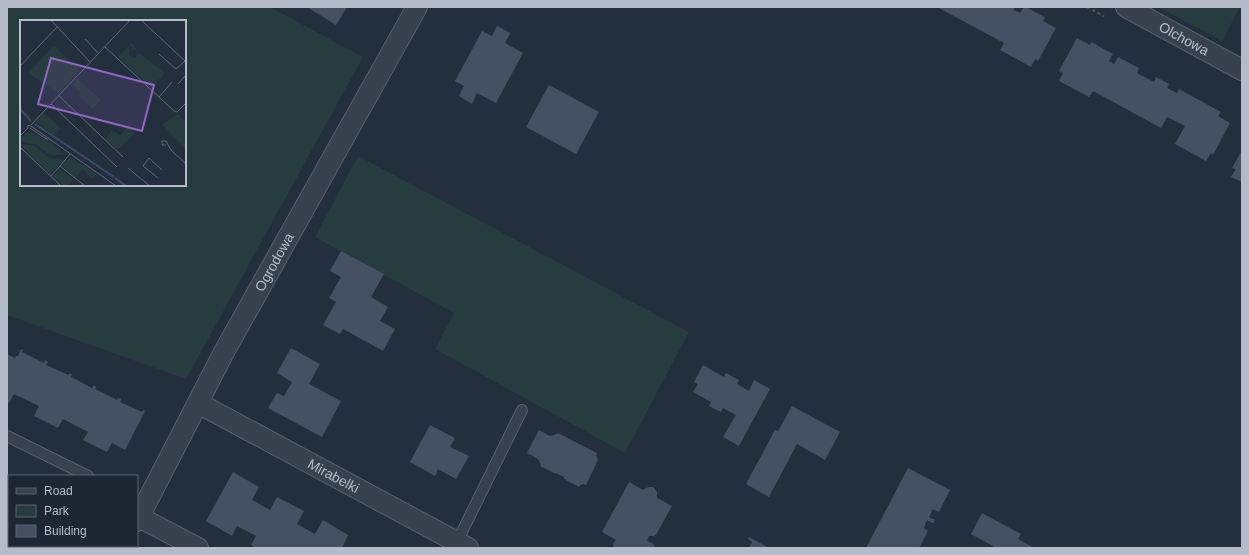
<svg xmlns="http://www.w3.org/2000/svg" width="1249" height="555" font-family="Helvetica,sans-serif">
	<rect width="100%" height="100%" fill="#242f3e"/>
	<path fill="#263c3f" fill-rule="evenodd" d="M 7,7 L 270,7 L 363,57 L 186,379 L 7,315 ZM 21,21 L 185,21 L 185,185 L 21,185 Z
		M 1159,7 L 1240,7 L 1222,41 L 1160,8 Z
		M 358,156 L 689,332 L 625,453 L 435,349 L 454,313 L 315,237 Z"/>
	<path fill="#455162" d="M 307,7 L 347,7 L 336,25 Z
		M 937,7 L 1015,7 L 1014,10 L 1020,13 L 1024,7 L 1026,7 L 1045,17 L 1043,21 L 1056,28 L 1038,61 L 1035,59 L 1031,67 L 1000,50 L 1004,43 Z
		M 497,26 L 510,33 L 505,43 L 523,53 L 496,103 L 477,93 L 472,104 L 459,96 L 464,86 L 455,81 L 482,31 L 492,36 Z
		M 1077,38 L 1090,45 L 1091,42 L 1113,54 L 1109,61 L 1114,64 L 1118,57 L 1139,68 L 1137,73 L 1154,82 L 1156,77 L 1169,84 L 1167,88 L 1177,93 L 1179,89 L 1221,112 L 1218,116 L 1230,123 L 1213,155 L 1211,153 L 1206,161 L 1175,144 L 1185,126 L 1167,117 L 1161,128 L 1093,91 L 1089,97 L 1059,81 L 1063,73 L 1059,71 Z
		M 549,85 L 599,112 L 576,154 L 526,127 Z
		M 1242,150 L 1242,182 L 1231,177 L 1236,169 L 1232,168 Z
		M 341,251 L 384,274 L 371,297 L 388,307 L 380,321 L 395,329 L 383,351 L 343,329 L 340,334 L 323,325 L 336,302 L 329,298 L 341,277 L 330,271 Z
		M 291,348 L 320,364 L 309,384 L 341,401 L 322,437 L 268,408 L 277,393 L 284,396 L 292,382 L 277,373 Z
		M 21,349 L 23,350 L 22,352 L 44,363 L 45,360 L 48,362 L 46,365 L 68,375 L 69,373 L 70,374 L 72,374 L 71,377 L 92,388 L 94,385 L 96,387 L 95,389 L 117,400 L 118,398 L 121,399 L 120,402 L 142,412 L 143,410 L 145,411 L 125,450 L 112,443 L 107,452 L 83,440 L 88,432 L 63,419 L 58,428 L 34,416 L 39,406 L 14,394 L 9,403 L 7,402 L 7,354 L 15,358 L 16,356 L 18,356 Z
		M 703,365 L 724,377 L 726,373 L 739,380 L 737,384 L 749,391 L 754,380 L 770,389 L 739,446 L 723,437 L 736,415 L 723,408 L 721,412 L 709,406 L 711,402 L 693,392 L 698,384 L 694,382 Z
		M 792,406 L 840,432 L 825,460 L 797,444 L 769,497 L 746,484 L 775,430 L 778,431 Z
		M 430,425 L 455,438 L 450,447 L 469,456 L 456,479 L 438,469 L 435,476 L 410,462 Z
		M 539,430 L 550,436 L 557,434 L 558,433 L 597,453 L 596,455 L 598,460 L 586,485 L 584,484 L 580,485 L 579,487 L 566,480 L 564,478 L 564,477 L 556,473 L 556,474 L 540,466 L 541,465 L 538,459 L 527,453 Z
		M 908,468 L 950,490 L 939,512 L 933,509 L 929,517 L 935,520 L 934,522 L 933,523 L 927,520 L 924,528 L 928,531 L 919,548 L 866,548 Z
		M 233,472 L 259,487 L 252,500 L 270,510 L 277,497 L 304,511 L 297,524 L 315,534 L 323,520 L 348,535 L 342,548 L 256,548 L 251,545 L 256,536 L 237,526 L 232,536 L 206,521 Z
		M 7,480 L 9,481 L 9,527 L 7,526 Z
		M 629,482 L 643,490 L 646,488 L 650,487 L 653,487 L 657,492 L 657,498 L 672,506 L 657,533 L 654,536 L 649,536 L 647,541 L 652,543 L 656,548 L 630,548 L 628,547 L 628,548 L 614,548 L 613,544 L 616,540 L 602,532 Z
		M 982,513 L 1021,534 L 1018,539 L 1034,548 L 992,548 L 993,546 L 971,534 Z
		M 749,537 L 769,548 L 749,548 L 752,542 L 748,539 Z
		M 47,546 L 75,546 L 74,548 L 51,548 Z"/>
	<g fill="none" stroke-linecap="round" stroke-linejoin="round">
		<defs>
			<path id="lane" d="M 7,436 L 88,476
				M 457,542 L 522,410"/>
			<g id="street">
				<path id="s1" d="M 1126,7 L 1242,70"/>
				<path id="s2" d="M 198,403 L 468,548"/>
				<path d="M 139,517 L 198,548"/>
				<path id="s3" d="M 137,521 L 224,352 L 417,7"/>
				<path d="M 123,548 L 124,546"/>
			</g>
		</defs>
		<use href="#lane" stroke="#565f6c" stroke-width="12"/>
		<use href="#street" stroke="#565f6c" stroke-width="22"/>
		<path stroke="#44595c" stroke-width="2.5" stroke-dasharray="3 3" stroke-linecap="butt" d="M 1087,7 L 1104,16"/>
		<use href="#lane" stroke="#38414e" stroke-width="10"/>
		<use href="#street" stroke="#38414e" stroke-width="20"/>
	</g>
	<g text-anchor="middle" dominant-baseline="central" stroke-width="3" stroke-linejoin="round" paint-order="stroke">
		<g font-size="14" fill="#b4bcc9" stroke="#1d2633">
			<text stroke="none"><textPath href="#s1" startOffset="66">Olchowa</textPath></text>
			<text stroke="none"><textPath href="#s3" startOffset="293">Ogrodowa</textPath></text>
			<text stroke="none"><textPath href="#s2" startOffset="154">Mirabelki</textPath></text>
		</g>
	</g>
	<g transform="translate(20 20)">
		<rect width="166" height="166" fill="#242f3e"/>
		<path d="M 112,23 L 117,31 L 109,26 L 109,35 L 115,38 L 119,33 L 145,53 L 131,68 L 98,37 ZM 34,26 L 60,50 L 38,73 L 8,53 ZM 57,58 L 81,80 L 73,89 L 59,76 L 61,73 L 52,64 ZM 24,93 L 41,109 L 34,115 L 16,102 ZM 158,94 L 166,102 L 166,129 L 142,104 ZM 108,106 L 115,113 L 98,129 L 85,119 L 92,110 L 100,115 ZM 12,112 L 31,123 L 46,135 L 30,135 L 17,125 L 0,121 L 6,113 ZM 0,124 L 15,126 L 29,138 L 44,140 L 30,154 ZM 50,137 L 77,154 L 76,155 L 72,158 L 63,149 L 55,158 L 42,145 ZM 40,149 L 53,160 L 47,166 L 43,166 L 33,157 Z" fill="#263c3f"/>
		<path fill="none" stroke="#394c67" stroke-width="2" d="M 0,89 L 11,101M 15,104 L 94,157M 95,158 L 106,166"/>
		<path fill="none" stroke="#5e6776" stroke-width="1" d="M 31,0 L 70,42M 121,0 L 165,41 L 156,49 L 139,34M 65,19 L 78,33M 85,27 L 154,91 L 157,92 L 166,83M 1,45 L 37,7M 158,64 L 166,55M 38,75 L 103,137M 139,77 L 152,62M 31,84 L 97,147M 11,105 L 110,0M 11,106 L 96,166M 10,108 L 28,120M 0,116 L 8,108 L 8,105 L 11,106M 146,125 L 142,125 L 142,121 L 146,121 L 151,130 L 166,144M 0,127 L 41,166M 50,134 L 40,146 L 65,166M 108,148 L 130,166M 31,156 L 40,146M 138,158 L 123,146 L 129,138 L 142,150"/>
		<path fill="#9266c3" fill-opacity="0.15" stroke="#9266c3" stroke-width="2" d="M 31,38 L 134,65 L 122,111 L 18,84 Z"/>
		<rect width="166" height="166" fill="none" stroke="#b4bcc9" stroke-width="2"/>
	</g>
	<rect width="1249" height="555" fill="none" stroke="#b4bcc9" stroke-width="16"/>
	<rect x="8" y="475" width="130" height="72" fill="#1d2633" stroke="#59626f"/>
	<rect x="16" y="488" width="20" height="6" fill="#38414e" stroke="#59626f"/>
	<text x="44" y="495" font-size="12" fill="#b4bcc9">Road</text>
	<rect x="16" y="505" width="20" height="12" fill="#263c3f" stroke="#59626f"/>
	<text x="44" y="515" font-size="12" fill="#b4bcc9">Park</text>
	<rect x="16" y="525" width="20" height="12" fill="#455162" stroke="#59626f"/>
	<text x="44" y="535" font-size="12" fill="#b4bcc9">Building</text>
</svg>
